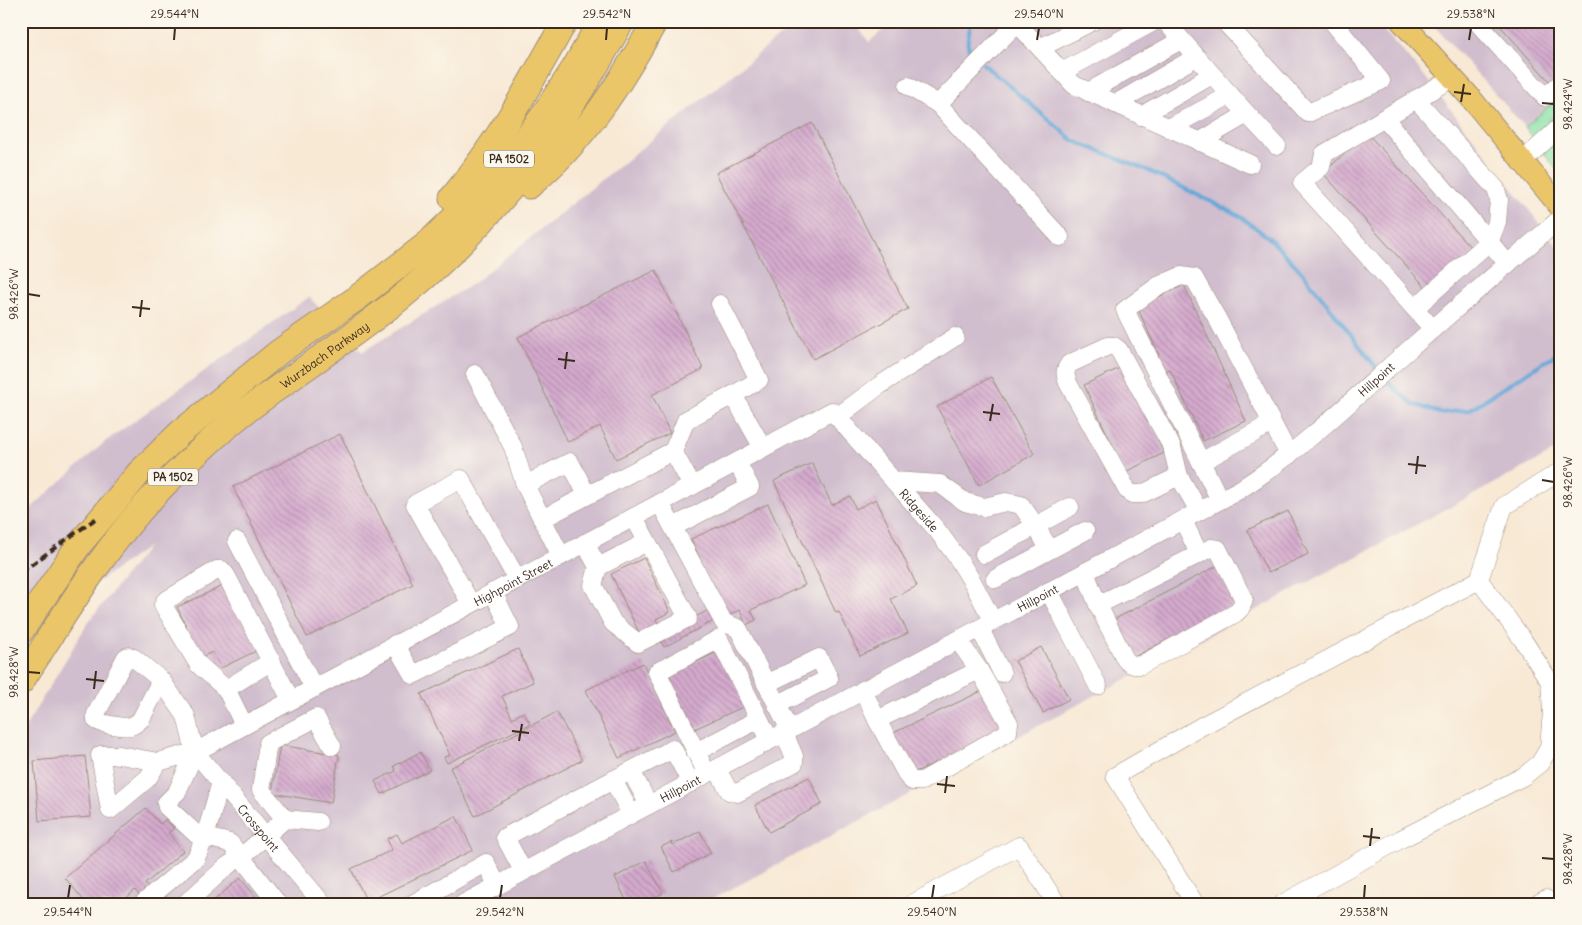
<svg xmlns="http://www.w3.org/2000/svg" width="1582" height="925" font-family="Delius,sans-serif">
	<defs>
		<pattern id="grass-tufts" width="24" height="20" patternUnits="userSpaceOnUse" patternTransform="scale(1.25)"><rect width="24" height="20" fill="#87e1a6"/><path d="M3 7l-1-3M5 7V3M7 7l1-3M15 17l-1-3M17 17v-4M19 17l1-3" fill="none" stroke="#75c18e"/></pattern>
		<pattern id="building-back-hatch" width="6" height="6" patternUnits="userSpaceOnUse" patternTransform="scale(1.25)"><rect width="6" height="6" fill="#d5aace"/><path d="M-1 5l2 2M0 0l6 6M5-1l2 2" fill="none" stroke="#ae8ba7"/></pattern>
	</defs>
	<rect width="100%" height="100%" fill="#fbf7ec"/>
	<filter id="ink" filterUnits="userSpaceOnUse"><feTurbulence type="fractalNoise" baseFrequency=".02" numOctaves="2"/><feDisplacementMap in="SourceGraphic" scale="10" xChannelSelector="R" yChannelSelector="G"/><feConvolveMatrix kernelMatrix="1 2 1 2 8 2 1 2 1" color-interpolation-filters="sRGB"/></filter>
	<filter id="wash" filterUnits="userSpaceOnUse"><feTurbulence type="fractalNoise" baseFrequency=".0096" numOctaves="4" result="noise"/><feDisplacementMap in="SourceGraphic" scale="20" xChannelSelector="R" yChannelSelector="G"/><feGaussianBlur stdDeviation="1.12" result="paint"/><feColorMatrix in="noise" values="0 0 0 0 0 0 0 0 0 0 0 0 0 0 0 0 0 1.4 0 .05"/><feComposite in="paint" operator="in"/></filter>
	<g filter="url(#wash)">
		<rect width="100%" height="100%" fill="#f8e9d5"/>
		<path fill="#d0bdce" d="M 799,21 L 853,21 L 869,42 L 894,21 L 1375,21 L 1422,73 L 1561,251 L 1561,448 L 703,904 L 21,904 L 21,734 L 89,621 L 149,546 L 21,636 L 21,517 L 106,441 L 309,297 L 362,352 L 474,283 Z
			M 1430,21 L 1561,21 L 1561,96 L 1525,127 Z"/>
		<path fill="url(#grass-tufts)" stroke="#618662" d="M 1561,96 L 1561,176 L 1525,127 Z"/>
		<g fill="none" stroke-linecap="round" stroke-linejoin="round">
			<path stroke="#63a8d8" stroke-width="4" d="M 972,21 C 968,37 963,46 976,58
				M 983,64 L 1074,141 L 1147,170 L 1238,215 L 1268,237 L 1303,273 L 1379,371
				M 1385,378 L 1394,388 L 1413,404 L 1440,413 L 1469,410 L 1561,351"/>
		</g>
		<g id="blocks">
			<path fill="url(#building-back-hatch)" d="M 1496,21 L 1561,21 L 1561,73 L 1550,82 Z
				M 812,123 L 908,309 L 813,359 L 716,173 Z
				M 1367,133 L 1474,251 L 1429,291 L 1323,173 Z
				M 656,270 L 703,369 L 652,395 L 670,433 L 616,459 L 600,426 L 568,442 L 518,337 Z
				M 1184,285 L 1246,421 L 1203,441 L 1170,369 L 1161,373 L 1154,357 L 1159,355 L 1137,307 Z
				M 1124,366 L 1164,453 L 1125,472 L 1084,385 Z
				M 991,377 L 1034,454 L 979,485 L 937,407 Z
				M 340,434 L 413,584 L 307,637 L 233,487 Z
				M 812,463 L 832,505 L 850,496 L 856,509 L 876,499 L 917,586 L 891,599 L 908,633 L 860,656 L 839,612 L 836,613 L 774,481 Z
				M 768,504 L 805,585 L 751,610 L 756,620 L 746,625 L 740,610 L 726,616 L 691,539 Z
				M 1288,511 L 1308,554 L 1268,573 L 1247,530 Z
				M 644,558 L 670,612 L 656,619 L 660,628 L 641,637 L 611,574 Z
				M 1219,565 L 1239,603 L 1132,658 L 1113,620 Z
				M 227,584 L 258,650 L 221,668 L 213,652 L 201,657 L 177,607 Z
				M 711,609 L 717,619 L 664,647 L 658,636 Z
				M 1041,647 L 1069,699 L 1043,713 L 1015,661 Z
				M 518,649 L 533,682 L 502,696 L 512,718 L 524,712 L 530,724 L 447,763 L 444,757 L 450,755 L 421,694 Z
				M 720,651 L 745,706 L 690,731 L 666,676 Z
				M 643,663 L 675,731 L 619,758 L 586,690 Z
				M 986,689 L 1005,730 L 911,774 L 891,734 Z
				M 557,712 L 582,760 L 475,816 L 450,768 Z
				M 280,745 L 339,755 L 331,803 L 272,793 Z
				M 420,752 L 430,770 L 382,794 L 375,781 L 396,771 L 394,766 Z
				M 85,756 L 91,817 L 39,821 L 34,761 Z
				M 809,777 L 822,804 L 769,832 L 755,805 Z
				M 146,808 L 160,824 L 166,819 L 174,828 L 168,833 L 183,851 L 145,884 L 151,892 L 142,899 L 135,890 L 120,904 L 87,904 L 65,878 Z
				M 456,816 L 473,850 L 367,902 L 351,869 L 392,850 L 387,839 L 397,834 L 402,843 Z
				M 700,831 L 711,853 L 674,872 L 661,847 L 672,842 L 673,845 Z
				M 646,861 L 663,893 L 642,904 L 628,904 L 615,877 Z
				M 240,878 L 262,904 L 210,904 Z"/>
		</g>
	</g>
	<g filter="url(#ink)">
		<use href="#blocks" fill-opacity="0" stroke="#9a8a7a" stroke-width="1"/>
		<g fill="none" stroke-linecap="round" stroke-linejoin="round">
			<defs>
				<g id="minor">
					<path d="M 1020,21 L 1017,23 L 1074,85 L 1250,164"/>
					<path d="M 1165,21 L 1247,114 L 1199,142"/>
					<path d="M 1224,21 L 1308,113 L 1381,81 L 1332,21"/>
					<path d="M 1476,21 L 1545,97 L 1561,83"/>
					<path d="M 1040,48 L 1093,21"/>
					<path d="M 1062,72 L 1155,21"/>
					<path d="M 908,86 L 938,104 L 1017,23"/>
					<path d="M 1088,92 L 1181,40"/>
					<path d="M 938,104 L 1060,237"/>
					<path d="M 1115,104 L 1196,57"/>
					<path d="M 1247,114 L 1277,146"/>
					<path d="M 1141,116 L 1212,75"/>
					<path d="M 1384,118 L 1508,264"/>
					<path d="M 1169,128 L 1230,95"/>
					<path d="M 1523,161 L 1561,126"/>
					<path d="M 720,304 L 759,380 L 733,395"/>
					<path d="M 1415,308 L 1490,241 L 1497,222 L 1499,200 L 1496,189 L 1416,99"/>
					<path d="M 1433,329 L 1302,183 L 1321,167 L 1324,154 L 1452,78"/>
					<path d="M 475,374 L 513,447 L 525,485 L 561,556"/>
					<path d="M 837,417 L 880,385 L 955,337"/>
					<path d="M 1201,462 L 1272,423"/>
					<path d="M 1179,476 L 1142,494 L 1132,494 L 1127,490 L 1068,383 C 1065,375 1064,371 1069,364 L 1108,346 L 1114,346 L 1119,350 L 1172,447 L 1179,476 L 1199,511"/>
					<path d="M 894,481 L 940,484 L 965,502 L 984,507 L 1006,502 L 1021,505 L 1036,526 L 1049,549"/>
					<path d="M 525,485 L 570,462 L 587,495"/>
					<path d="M 692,486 L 673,451 L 686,420 L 733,395 L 763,448"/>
					<path d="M 1220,500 L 1125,310 L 1158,286 L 1181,276 L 1194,278 L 1218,320 L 1289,455"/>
					<path d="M 660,503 L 724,623 L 738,628 L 790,730"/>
					<path d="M 542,519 L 673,451"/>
					<path d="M 673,527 L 750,487 L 737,462"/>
					<path d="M 237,541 L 314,688"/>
					<path d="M 585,543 L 598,567 L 593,585 L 613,623 L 638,643 L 688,618 L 634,517"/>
					<path d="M 984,554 L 1070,507"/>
					<path d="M 598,567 L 647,542"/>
					<path d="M 1085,572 L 1098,605 L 1199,554 L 1183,520"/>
					<path d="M 995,579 L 1085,531"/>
					<path d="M 1049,591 L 1098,686"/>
					<path d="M 471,604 L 415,504 L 461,479 L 517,579"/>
					<path d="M 1098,605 L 1125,659 C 1130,665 1134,666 1141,665 L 1236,613 L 1240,609 L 1244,600 L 1218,549 L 1211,548 L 1199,554"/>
					<path d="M 980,629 L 1002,673"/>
					<path d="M 395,644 L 413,675 L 510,627 L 493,592"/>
					<path d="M 161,680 L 141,719 C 138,722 135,725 131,726 C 124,728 101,724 96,720 L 96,714 L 126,657 L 129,656 L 134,658 L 161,680 L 186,716 L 195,752 L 177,792 L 166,803 L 167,807 L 197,835 L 230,843 L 241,857 L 227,866 L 185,904"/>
					<path d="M 766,684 L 819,658 L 829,678 L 777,705"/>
					<path d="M 226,689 L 272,661"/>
					<path d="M 863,690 L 877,720 L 979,670 L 958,640"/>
					<path d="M 877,720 L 908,777 L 912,781 L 922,781 L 1008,732 L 1009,723 L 979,670"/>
					<path d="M 244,725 L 226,689 L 198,664 L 163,605 L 165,601 L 217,570 L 222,570 L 226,575 L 291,700"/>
					<path id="s1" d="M 195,752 L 323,904"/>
					<path d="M 696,752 L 759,719"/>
					<path id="s2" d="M 158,762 L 148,778 L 110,810 L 100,755 L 120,755 L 158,762 L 195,752 L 832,411 L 937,530 L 959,560 L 973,583 L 993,621"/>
					<path d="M 717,769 L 729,791 L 737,793 L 794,763 L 794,756 L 784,733"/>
					<path d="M 631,771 L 649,805"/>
					<path d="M 707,774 L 657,672 L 719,639 L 770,740"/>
					<path d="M 631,814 L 613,780 L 673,749 L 691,783"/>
					<path d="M 285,819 L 261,790 L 268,743 L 316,718 L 332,746"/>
					<path d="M 523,871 L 505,837 L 613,780"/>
					<path d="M 142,904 L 196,858 L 205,837 L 221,782"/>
					<path d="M 278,904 L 241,857 L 285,819 L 318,822"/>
					<path d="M 412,904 L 486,863 L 497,885"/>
					<path id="s3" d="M 463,904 L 1239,490 C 1297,453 1346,406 1397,360 C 1452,312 1506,265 1561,218"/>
					<path d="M 912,904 L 1019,846 L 1057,904"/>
					<path d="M 1195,904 L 1115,776 L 1200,727 L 1479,580 L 1504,506 L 1561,471"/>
					<path d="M 1282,904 L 1401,839 L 1524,776 L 1540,763 L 1549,748 L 1552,711 L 1550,682 L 1523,640 L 1479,580"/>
					<path d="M 1537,904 L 1546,899 L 1549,904"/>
				</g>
				<path id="major" d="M 1401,21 L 1469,96 L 1561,208"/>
				<g id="highway">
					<path d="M 529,186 C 584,141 621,83 655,21"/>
					<path d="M 452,198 C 498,143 531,83 565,21"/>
					<path d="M 21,631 L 78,546 L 139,473 L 180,433 L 279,352 L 357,298 L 426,245 L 452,220 L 514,154 L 542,117 L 575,67 L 601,21"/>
					<path id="s4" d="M 21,682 C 64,615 109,540 165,484 C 191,459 217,433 246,411 C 300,370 358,334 410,290 C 502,213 564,125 622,21"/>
				</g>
			</defs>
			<use href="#minor" stroke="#9a8a7a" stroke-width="19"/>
			<use href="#major" stroke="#9a8a7a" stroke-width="23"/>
			<use href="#highway" stroke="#9a8a7a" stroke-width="27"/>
			<use href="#minor" stroke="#fff" stroke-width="18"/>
			<use href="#major" stroke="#ebc669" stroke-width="21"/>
			<use href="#highway" stroke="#ebc669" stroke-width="25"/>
			<path stroke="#3b2a1e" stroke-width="4" stroke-dasharray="8 4" stroke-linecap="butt" d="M 21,572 L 98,517"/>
		</g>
	</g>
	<path fill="none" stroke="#3b2a1e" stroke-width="2" d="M 174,40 L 175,28M 606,40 L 607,28M 1037,40 L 1039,28M 1469,40 L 1471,28M 1454,92 L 1471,94M 1461,102 L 1464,84M 1542,103 L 1554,104M 28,294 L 40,296M 132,307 L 150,309M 140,317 L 142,300M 558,359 L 575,361M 565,369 L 567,352M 983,412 L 1000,414M 990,421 L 993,404M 1408,464 L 1426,466M 1416,474 L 1418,456M 1542,480 L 1554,482M 28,672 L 40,673M 86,679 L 104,681M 94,689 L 96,671M 512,731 L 529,733M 519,741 L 522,724M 937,784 L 955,786M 945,793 L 947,776M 1363,836 L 1380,838M 1370,846 L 1372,828M 1542,858 L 1554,859M 68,898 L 70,885M 500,898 L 502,885M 932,898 L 934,885M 1364,898 L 1365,885"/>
	<g text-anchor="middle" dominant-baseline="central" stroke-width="5" stroke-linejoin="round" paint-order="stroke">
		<g fill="#fbf7ec" stroke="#75685c" stroke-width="1">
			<rect x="484" y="150.5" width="50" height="17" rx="4"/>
			<rect x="148" y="468.5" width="50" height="17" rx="4"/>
		</g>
		<g font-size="11" font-weight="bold" fill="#3b2a1e">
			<text x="509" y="159">PA 1502</text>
			<text x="173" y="477">PA 1502</text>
		</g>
		<g font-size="12" fill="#3b2a1e" stroke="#fbf7ec">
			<text stroke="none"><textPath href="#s4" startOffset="451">Wurzbach Parkway</textPath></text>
			<text stroke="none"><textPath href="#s3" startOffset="1056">Hillpoint</textPath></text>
			<text stroke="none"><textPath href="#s2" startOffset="1076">Ridgeside</textPath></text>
			<text stroke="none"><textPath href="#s2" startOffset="582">Highpoint Street</textPath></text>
			<text stroke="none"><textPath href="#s3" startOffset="651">Hillpoint</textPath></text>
			<text stroke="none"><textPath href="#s3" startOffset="246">Hillpoint</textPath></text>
			<text stroke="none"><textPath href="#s1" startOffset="99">Crosspoint</textPath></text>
		</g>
	</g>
	<rect width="1582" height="925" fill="none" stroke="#fbf7ec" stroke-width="55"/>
	<rect x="28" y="28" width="1526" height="870" fill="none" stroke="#3b2a1e" stroke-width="2"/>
	<g font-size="12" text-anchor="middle" fill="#3b2a1e">
		<text x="175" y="18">29.544°N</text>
		<text x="607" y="18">29.542°N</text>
		<text x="1039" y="18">29.540°N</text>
		<text x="1471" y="18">29.538°N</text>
		<text transform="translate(1568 104) rotate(-90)" y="4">98.424°W</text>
		<text transform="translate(14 294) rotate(-90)" y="4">98.426°W</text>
		<text transform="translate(1568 482) rotate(-90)" y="4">98.426°W</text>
		<text transform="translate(14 672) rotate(-90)" y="4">98.428°W</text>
		<text transform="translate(1568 859) rotate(-90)" y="4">98.428°W</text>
		<text x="68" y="916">29.544°N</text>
		<text x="500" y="916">29.542°N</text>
		<text x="932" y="916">29.540°N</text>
		<text x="1364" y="916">29.538°N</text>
	</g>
</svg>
